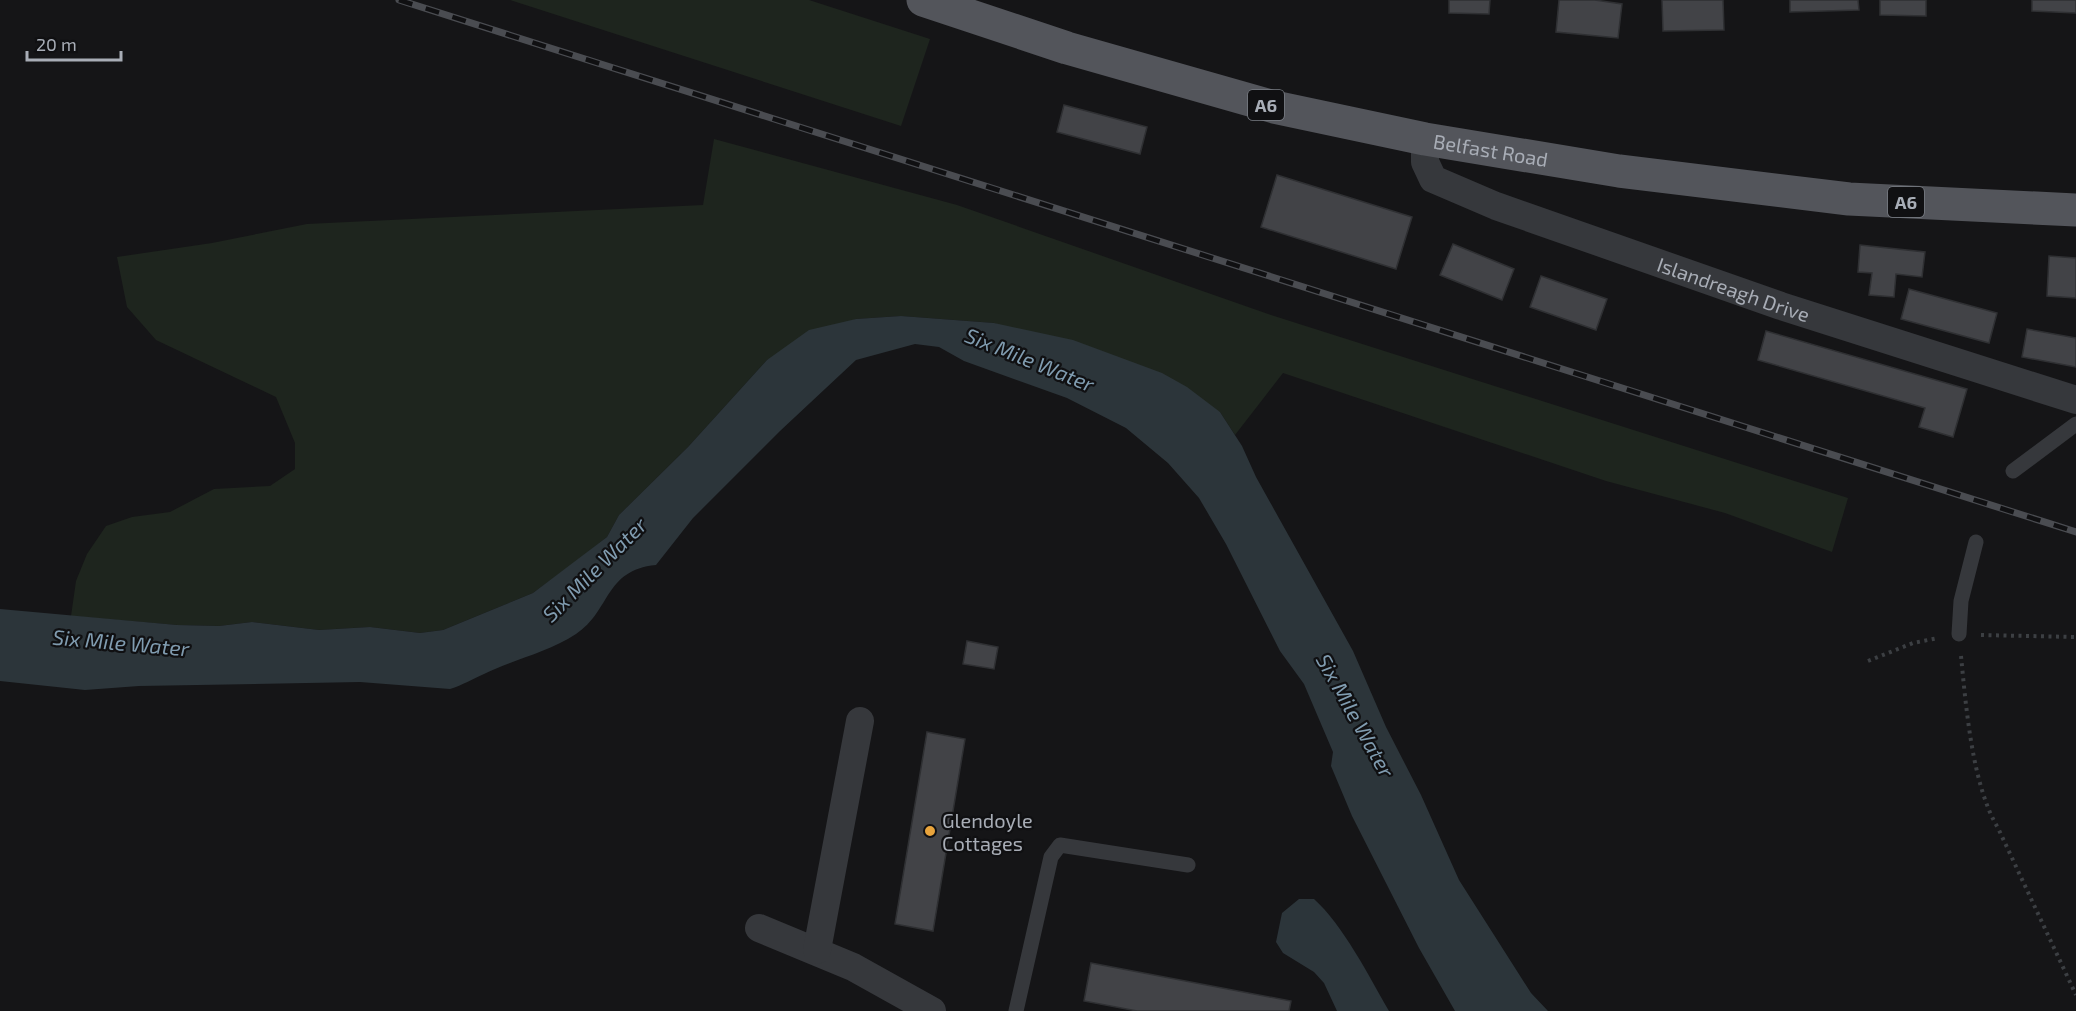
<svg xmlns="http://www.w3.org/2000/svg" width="2076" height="1011" font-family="'Exo 2',sans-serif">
	<rect width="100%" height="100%" fill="#151517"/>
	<path fill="#1e251e" d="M 510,0 L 809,0 L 930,39 L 901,126 Z
		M 714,139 L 957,205 L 1271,315 L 1848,498 L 1832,552 L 1725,513 L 1606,481 L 1283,373 L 1235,435 L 1220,412 L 994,323 L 901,316 L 856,319 L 767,360 L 688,447 L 619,515 L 607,537 L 574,563 L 533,593 L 443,630 L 420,633 L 370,627 L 319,630 L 252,622 L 219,626 L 177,625 L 71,616 L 76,581 L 87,554 L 106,526 L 132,517 L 170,512 L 214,489 L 270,486 L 295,469 L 295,443 L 276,397 L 156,340 L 127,307 L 117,257 L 212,243 L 307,224 L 703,205 Z"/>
	<path fill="#2c353a" d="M 901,316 L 994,323 L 1073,340 L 1162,373 L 1187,387 L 1220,412 L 1242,446 L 1256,477 L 1353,651 L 1386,727 L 1421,795 L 1459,880 L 1531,993 L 1548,1011 L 1455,1011 L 1419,948 L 1352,816 L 1331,766 L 1333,752 L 1304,684 L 1280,651 L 1226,544 L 1199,498 L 1168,463 L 1126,428 L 1067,398 L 964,361 L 939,347 L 915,344 L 856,360 L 780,431 L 693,518 L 656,565 C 604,570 611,611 576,634 C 547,653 514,659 484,674 C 472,679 463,685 450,689 L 360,682 L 139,686 L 85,690 L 0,681 L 0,609 L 177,625 L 219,626 L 252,622 L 319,630 L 370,627 L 420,633 L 443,630 L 533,593 L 607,537 L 619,515 L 688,447 L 767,360 L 809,330 L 856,319 Z
		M 1299,899 L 1314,899 C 1343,925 1369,976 1389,1011 L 1337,1011 L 1324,983 L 1314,972 L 1283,953 L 1276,942 L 1282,913 Z"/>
	<path fill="#424347" stroke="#2f3033" stroke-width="1.5" d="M 1449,0 L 1490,0 L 1489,14 L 1449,13 Z
		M 1559,0 L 1595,0 L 1622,4 L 1618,38 L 1556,32 Z
		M 1662,0 L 1723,0 L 1724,30 L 1663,31 Z
		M 1790,0 L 1858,0 L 1859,10 L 1790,12 Z
		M 1880,0 L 1926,0 L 1926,16 L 1880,15 Z
		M 2032,0 L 2076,0 L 2076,13 L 2032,11 Z
		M 1064,105 L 1147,127 L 1140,154 L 1057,132 Z
		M 1277,175 L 1412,217 L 1396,269 L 1261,227 Z
		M 1453,244 L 1514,269 L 1502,300 L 1440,275 Z
		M 1860,245 L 1925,252 L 1922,277 L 1896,274 L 1894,297 L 1869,295 L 1872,273 L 1858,272 Z
		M 2049,256 L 2076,258 L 2076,298 L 2047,296 Z
		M 1541,276 L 1607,299 L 1596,330 L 1530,307 Z
		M 1909,289 L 1997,313 L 1989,343 L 1901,319 Z
		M 2027,329 L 2076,338 L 2076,367 L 2022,357 Z
		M 1766,331 L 1967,389 L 1953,437 L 1919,427 L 1925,408 L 1758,360 Z
		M 967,641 L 998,647 L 994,669 L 963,664 Z
		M 927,732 L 965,739 L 933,931 L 895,924 Z
		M 1091,963 L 1291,1001 L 1289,1011 L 1137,1011 L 1084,1001 Z"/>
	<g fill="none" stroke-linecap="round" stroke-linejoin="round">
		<path stroke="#3c3f43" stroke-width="4" stroke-dasharray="3 4.5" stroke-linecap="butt" d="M 1981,635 L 2076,637
			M 1961,656 C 1966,706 1972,785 1998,828 L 2076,995
			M 1868,661 L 1913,643 L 1938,638"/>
		<path stroke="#36383c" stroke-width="15" d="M 2013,471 L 2076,424
			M 1959,634 L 1961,601 L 1976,542
			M 1016,1011 L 1051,857 L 1060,845 L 1188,865"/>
		<g stroke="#36383c" stroke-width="28">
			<path id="s1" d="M 1425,139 L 1425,162 L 1433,179 L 1496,206 L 1781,306 L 2076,400"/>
			<path d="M 759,928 L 853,967 L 932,1011"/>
			<path d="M 817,950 L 860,721"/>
		</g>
		<path stroke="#53555b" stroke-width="33" id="s2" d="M 923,0 L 1067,48 L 1274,107 L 1425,139 L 1619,171 L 1849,199 L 2076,210"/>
		<defs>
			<path id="rail" d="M 399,0 L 2076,532"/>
		</defs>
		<use href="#rail" stroke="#4a4c51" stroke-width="7"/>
		<use href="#rail" stroke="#101012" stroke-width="4.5" stroke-dasharray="14" stroke-linecap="butt"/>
	</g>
	<circle fill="#e9a43c" stroke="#101012" stroke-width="2" cx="930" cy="831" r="6"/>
	<g text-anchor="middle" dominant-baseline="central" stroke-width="4.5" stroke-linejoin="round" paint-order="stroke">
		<g fill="#101012" stroke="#7a7e85" stroke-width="1.5">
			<rect x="1248" y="90" width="36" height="30" rx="4.5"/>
			<rect x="1888" y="187" width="36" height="30" rx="4.5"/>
		</g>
		<g font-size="18" font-weight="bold" fill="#a8adb6">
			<text x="1266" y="105">A6</text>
			<text x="1906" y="202">A6</text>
		</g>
		<g font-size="20" fill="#a8adb6" stroke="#101012">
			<text stroke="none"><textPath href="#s2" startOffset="588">Belfast Road</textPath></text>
			<text stroke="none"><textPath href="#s1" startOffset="362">Islandreagh Drive</textPath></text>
		</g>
		<g font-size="20" fill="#a8adb6" stroke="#101012" text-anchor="start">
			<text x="942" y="820">Glendoyle<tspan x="942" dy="23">Cottages</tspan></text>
		</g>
		<g font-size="21" font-style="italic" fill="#809cb0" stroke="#101012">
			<text transform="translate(1030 359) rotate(22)">Six Mile Water</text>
			<text transform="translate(594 569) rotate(-45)">Six Mile Water</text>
			<text transform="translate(121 642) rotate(5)">Six Mile Water</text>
			<text transform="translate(1356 715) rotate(61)">Six Mile Water</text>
		</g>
	</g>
	<path d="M27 51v9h94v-9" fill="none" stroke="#a8adb6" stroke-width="3"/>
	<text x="36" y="51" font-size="18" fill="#a8adb6" stroke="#101012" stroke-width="4.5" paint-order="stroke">20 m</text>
</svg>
